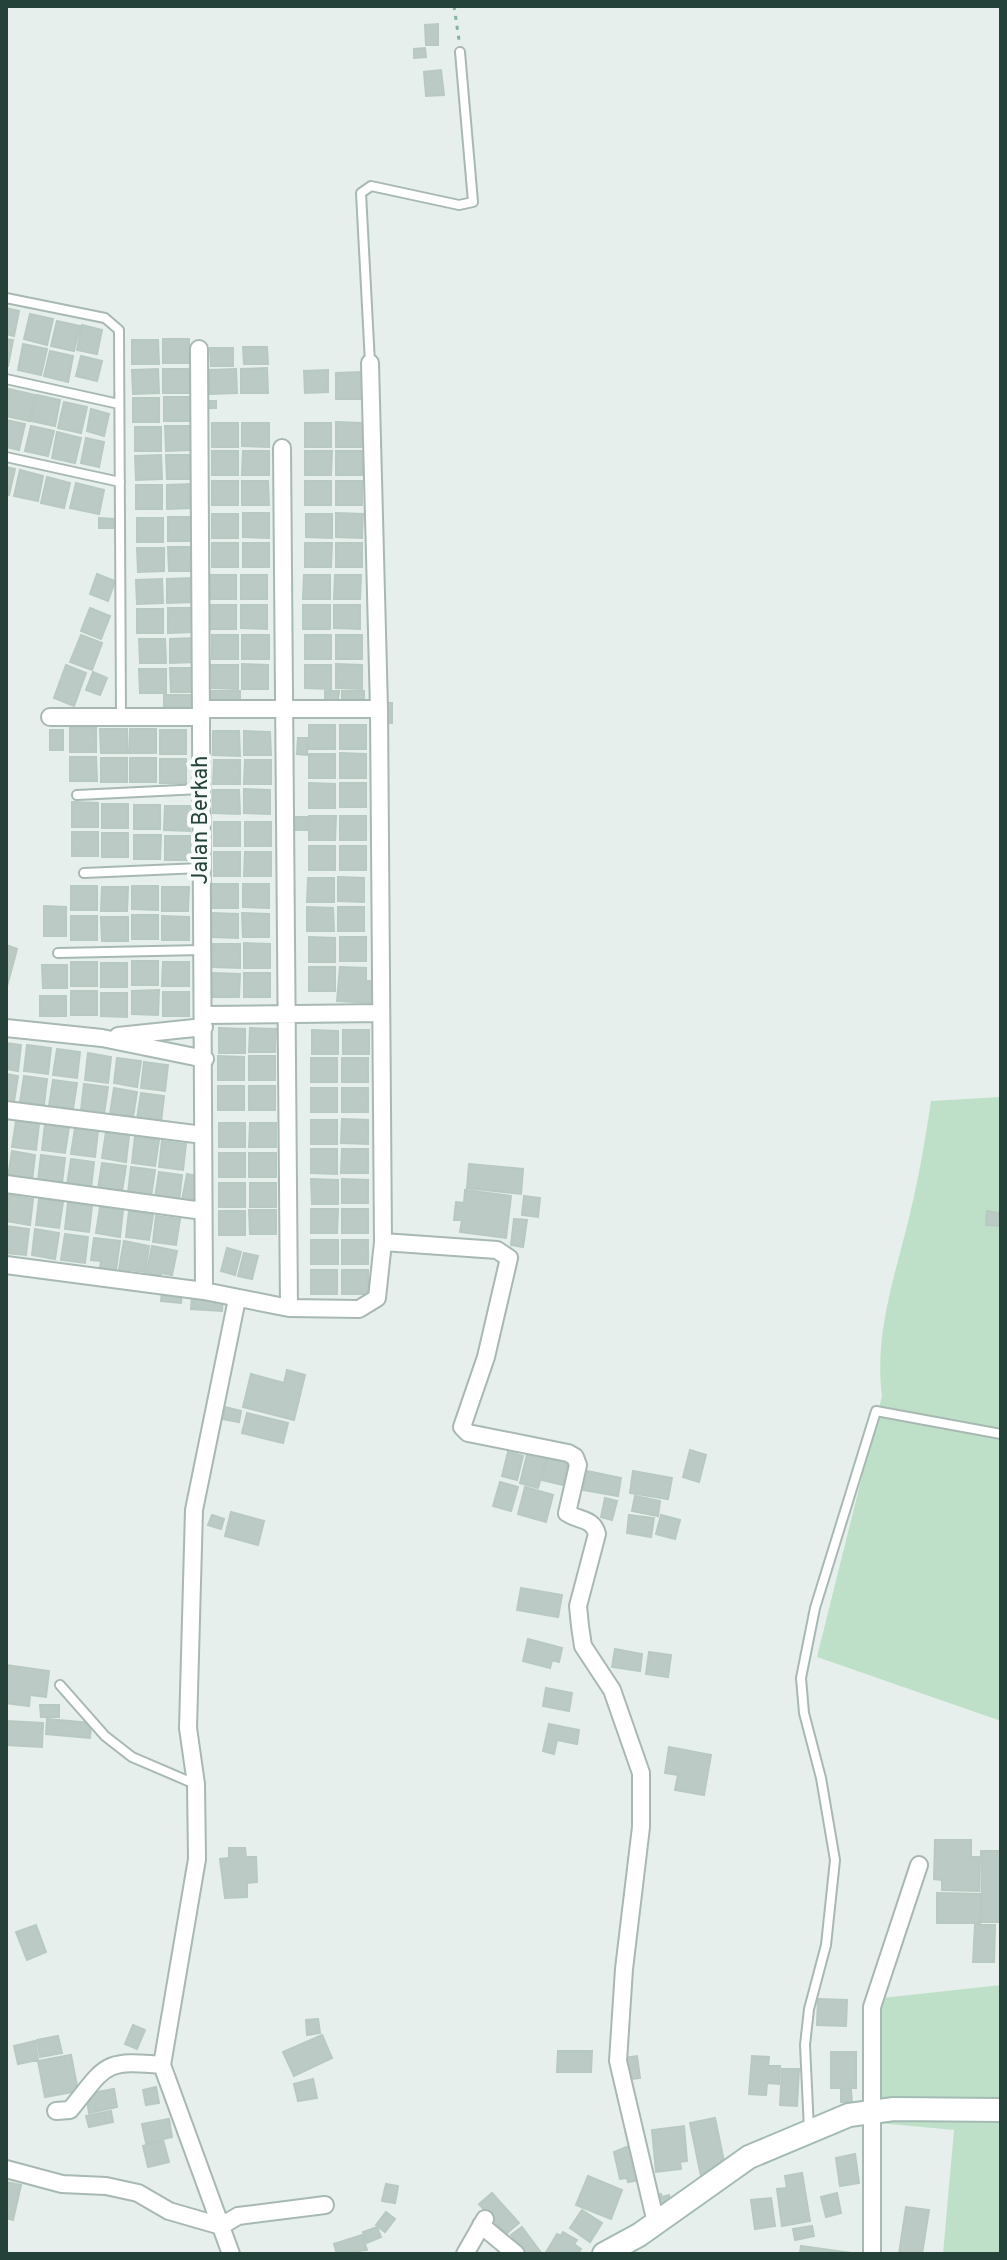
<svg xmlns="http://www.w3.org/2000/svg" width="1007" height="2260" font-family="Overpass,sans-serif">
	<rect width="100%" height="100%" fill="#e6efeb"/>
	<path fill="#bfe0c8" d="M 1001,1097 L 1001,1721 L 817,1657 L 882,1396 C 874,1336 894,1279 908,1222 C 918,1182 925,1142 931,1101 Z
		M 1001,1985 L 1001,2254 L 943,2254 L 954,2130 L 879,2123 L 882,1998 Z"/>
	<path fill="#bbcac4" stroke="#b8c9c2" stroke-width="2" d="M 438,24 L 438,45 L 426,45 L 425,25 Z
		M 425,48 L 426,57 L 414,58 L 414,49 Z
		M 441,70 L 444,95 L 426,96 L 424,72 Z
		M 6,308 L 19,311 L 14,336 L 6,334 Z
		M 30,314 L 53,319 L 47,345 L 24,339 Z
		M 57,321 L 80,326 L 74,351 L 51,346 Z
		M 82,325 L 102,330 L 97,354 L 77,350 Z
		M 6,339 L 13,340 L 8,366 L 6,366 Z
		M 163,339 L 189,339 L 189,363 L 163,363 Z
		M 132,340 L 158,340 L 159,364 L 132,364 Z
		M 23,344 L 47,349 L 41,375 L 18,370 Z
		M 243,347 L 267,347 L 268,364 L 244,364 Z
		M 210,348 L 233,348 L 233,366 L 211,366 Z
		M 50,351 L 73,356 L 68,382 L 44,376 Z
		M 81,356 L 102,361 L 97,381 L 76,376 Z
		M 267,368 L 268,393 L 241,393 L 241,369 Z
		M 158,369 L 159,393 L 133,394 L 132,370 Z
		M 163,369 L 189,369 L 190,393 L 163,393 Z
		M 236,369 L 237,393 L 210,394 L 210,370 Z
		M 328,370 L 328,392 L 305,393 L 304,371 Z
		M 362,372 L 363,399 L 336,399 L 336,373 Z
		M 9,389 L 35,395 L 29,421 L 6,416 Z
		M 37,395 L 60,400 L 55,426 L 31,421 Z
		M 164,397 L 190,397 L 190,421 L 164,421 Z
		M 133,398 L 159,398 L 159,422 L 133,422 Z
		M 207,401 L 216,401 L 216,408 L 207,408 Z
		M 64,402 L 87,407 L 81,433 L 58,428 Z
		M 91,409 L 109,414 L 104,436 L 87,431 Z
		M 6,420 L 25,424 L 19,450 L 6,447 Z
		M 336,422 L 362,423 L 362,447 L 336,447 Z
		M 212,423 L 238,423 L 238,447 L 212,447 Z
		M 242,423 L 269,423 L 269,447 L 242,446 Z
		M 305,423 L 331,423 L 331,447 L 305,447 Z
		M 31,426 L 54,431 L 48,456 L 25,451 Z
		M 165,426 L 192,426 L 192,450 L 166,451 Z
		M 135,427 L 161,427 L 161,451 L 135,451 Z
		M 57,432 L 81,438 L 75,463 L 52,458 Z
		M 86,438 L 104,442 L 99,467 L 81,463 Z
		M 212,451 L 238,451 L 238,475 L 212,475 Z
		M 243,451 L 269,451 L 269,475 L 242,475 Z
		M 305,451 L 332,451 L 331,475 L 305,475 Z
		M 336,451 L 362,451 L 362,475 L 336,475 Z
		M 161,455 L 162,479 L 136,480 L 135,456 Z
		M 166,455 L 192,455 L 193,479 L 167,479 Z
		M 6,467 L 15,469 L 9,495 L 6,494 Z
		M 20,470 L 43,476 L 38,501 L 14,496 Z
		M 47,477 L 70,483 L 64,508 L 41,503 Z
		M 212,481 L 238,481 L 238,505 L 212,505 Z
		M 242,481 L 268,481 L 269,505 L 242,505 Z
		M 305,481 L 331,481 L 331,505 L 305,505 Z
		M 336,481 L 362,481 L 362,505 L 336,505 Z
		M 76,483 L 104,490 L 99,514 L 70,508 Z
		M 193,484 L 193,508 L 167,509 L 167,485 Z
		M 136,485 L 162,485 L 162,509 L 136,509 Z
		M 243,513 L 269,513 L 269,538 L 243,537 Z
		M 336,513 L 363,514 L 362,538 L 336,537 Z
		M 212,514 L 238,514 L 238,538 L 212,538 Z
		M 306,514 L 332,514 L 332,538 L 306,537 Z
		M 168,517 L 194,517 L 194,541 L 168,541 Z
		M 99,518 L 114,519 L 114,528 L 99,528 Z
		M 137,518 L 163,518 L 163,542 L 137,542 Z
		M 212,543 L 238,543 L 238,567 L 212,567 Z
		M 243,543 L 269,543 L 269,567 L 243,567 Z
		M 305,543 L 332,543 L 331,567 L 305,567 Z
		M 336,543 L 362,543 L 362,567 L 336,567 Z
		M 168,547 L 194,547 L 195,571 L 169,571 Z
		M 137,548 L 164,548 L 164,571 L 138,572 Z
		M 97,574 L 115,581 L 108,601 L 90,594 Z
		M 210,575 L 236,575 L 236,599 L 210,599 Z
		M 241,575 L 267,575 L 267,599 L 241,599 Z
		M 304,575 L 330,575 L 330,599 L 303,599 Z
		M 335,575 L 361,575 L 360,599 L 334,599 Z
		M 193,578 L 194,602 L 167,603 L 167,579 Z
		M 162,579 L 163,603 L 137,604 L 136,580 Z
		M 210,605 L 236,605 L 236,629 L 210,629 Z
		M 241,605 L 267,605 L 267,629 L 241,628 Z
		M 303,605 L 330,605 L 330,629 L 303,629 Z
		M 334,605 L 360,605 L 360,629 L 334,628 Z
		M 90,608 L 110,616 L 101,639 L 81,631 Z
		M 168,608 L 194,608 L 194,632 L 168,633 Z
		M 137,609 L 163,609 L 163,633 L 137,633 Z
		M 81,635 L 102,643 L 92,670 L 70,662 Z
		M 212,635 L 238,635 L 238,659 L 212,659 Z
		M 242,635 L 269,635 L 269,659 L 242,659 Z
		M 305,635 L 331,635 L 331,659 L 305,659 Z
		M 336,635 L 362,635 L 362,659 L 336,659 Z
		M 196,638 L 196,662 L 170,663 L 170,639 Z
		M 139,639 L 165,639 L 166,663 L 140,663 Z
		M 242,664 L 268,665 L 268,689 L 242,689 Z
		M 336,664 L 362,665 L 362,689 L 336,688 Z
		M 66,665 L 86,673 L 74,706 L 54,698 Z
		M 211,665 L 238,665 L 238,689 L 212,688 Z
		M 305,665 L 331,665 L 331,689 L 305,688 Z
		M 170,668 L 196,668 L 197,692 L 171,692 Z
		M 139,669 L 166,669 L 166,693 L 140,693 Z
		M 93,672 L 107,678 L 100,695 L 86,690 Z
		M 209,691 L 240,691 L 240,701 L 209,700 Z
		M 325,691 L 339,691 L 338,700 L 325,700 Z
		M 342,691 L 364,691 L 364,699 L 342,699 Z
		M 164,695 L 193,695 L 193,707 L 164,706 Z
		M 384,703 L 392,703 L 392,723 L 384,723 Z
		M 309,725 L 335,725 L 335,749 L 309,749 Z
		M 340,725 L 366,725 L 366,749 L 340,749 Z
		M 70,727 L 96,728 L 96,752 L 70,752 Z
		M 100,729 L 127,729 L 127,753 L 101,753 Z
		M 130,729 L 156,729 L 156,753 L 129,753 Z
		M 50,730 L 63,730 L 63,750 L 50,750 Z
		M 160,730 L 186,730 L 186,754 L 160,754 Z
		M 213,731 L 239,731 L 240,756 L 213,755 Z
		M 244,731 L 270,732 L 271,755 L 244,755 Z
		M 298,738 L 308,738 L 307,755 L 297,754 Z
		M 340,753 L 366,754 L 366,778 L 340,778 Z
		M 309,754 L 335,754 L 335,778 L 309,778 Z
		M 70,757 L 96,757 L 97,781 L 70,781 Z
		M 101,758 L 127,758 L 127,782 L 101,782 Z
		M 130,758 L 156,758 L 156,782 L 130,782 Z
		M 160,759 L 186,759 L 186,783 L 160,783 Z
		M 214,760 L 240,760 L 240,784 L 213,784 Z
		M 245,760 L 271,760 L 271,784 L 244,784 Z
		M 309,783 L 335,784 L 335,808 L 309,808 Z
		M 340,783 L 366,783 L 366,807 L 340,807 Z
		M 244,789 L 270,790 L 270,814 L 244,813 Z
		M 213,790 L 239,790 L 240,814 L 213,813 Z
		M 72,802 L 98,803 L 98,827 L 72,827 Z
		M 102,804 L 128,804 L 128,828 L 102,828 Z
		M 134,805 L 160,805 L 160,829 L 134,829 Z
		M 165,806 L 191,806 L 190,831 L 164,830 Z
		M 309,816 L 336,816 L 335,840 L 309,840 Z
		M 340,816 L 366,816 L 366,840 L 340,840 Z
		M 296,817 L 307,817 L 307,830 L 296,830 Z
		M 214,822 L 240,822 L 240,846 L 214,846 Z
		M 245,822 L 271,822 L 271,846 L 245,846 Z
		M 72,832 L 98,832 L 98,856 L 72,856 Z
		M 102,833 L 128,833 L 128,857 L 102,857 Z
		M 134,835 L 161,835 L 160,859 L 134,859 Z
		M 165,836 L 191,836 L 191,860 L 165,860 Z
		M 309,846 L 335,846 L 335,870 L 309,870 Z
		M 340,846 L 366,846 L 366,870 L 340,870 Z
		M 214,852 L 240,852 L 240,876 L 214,876 Z
		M 245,852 L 271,852 L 271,876 L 244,876 Z
		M 338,877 L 364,878 L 364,902 L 338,901 Z
		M 308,878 L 334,878 L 334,902 L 307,902 Z
		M 212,884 L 238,884 L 238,908 L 212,908 Z
		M 243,884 L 269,884 L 269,908 L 243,907 Z
		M 71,886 L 97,886 L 97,910 L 71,910 Z
		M 132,886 L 158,886 L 158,910 L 132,909 Z
		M 102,887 L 128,887 L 127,911 L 101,911 Z
		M 162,887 L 189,887 L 188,911 L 162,911 Z
		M 44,906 L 66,907 L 66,936 L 44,936 Z
		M 307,907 L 333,908 L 334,931 L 307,931 Z
		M 338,907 L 364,907 L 364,931 L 338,931 Z
		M 212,913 L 238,914 L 238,938 L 212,937 Z
		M 242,913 L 269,914 L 269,937 L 243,937 Z
		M 132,915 L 158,915 L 158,939 L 132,939 Z
		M 71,916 L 97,916 L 97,940 L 71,940 Z
		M 162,916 L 189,917 L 189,940 L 162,940 Z
		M 101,917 L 128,917 L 128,941 L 102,941 Z
		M 309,937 L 335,938 L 335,962 L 309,962 Z
		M 340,937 L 366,937 L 366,961 L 340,961 Z
		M 244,943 L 270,944 L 270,968 L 244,968 Z
		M 213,944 L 240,944 L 240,968 L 213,967 Z
		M 6,945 L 17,949 L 6,990 Z
		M 132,961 L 158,961 L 158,985 L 132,985 Z
		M 71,962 L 97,962 L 97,986 L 71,986 Z
		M 163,962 L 189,962 L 189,986 L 162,986 Z
		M 101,963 L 127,963 L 127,987 L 101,987 Z
		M 42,965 L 67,965 L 67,988 L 43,988 Z
		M 309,967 L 335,967 L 335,991 L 309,991 Z
		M 340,967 L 366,968 L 366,981 L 375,981 L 374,1003 L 337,1001 Z
		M 213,973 L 240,974 L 239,997 L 213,997 Z
		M 244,973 L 270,973 L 270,997 L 244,997 Z
		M 159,990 L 158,1015 L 132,1014 L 132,991 Z
		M 71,991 L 97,991 L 97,1015 L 71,1015 Z
		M 163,992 L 189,992 L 189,1016 L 163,1016 Z
		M 101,993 L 127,993 L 127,1017 L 101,1016 Z
		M 40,996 L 66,996 L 66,1016 L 40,1016 Z
		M 219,1028 L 245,1029 L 245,1053 L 219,1053 Z
		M 250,1028 L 276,1029 L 275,1052 L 249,1052 Z
		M 312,1030 L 338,1031 L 338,1054 L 312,1054 Z
		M 343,1030 L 369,1030 L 369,1054 L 343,1054 Z
		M 6,1043 L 21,1045 L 18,1071 L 6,1069 Z
		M 27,1045 L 51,1048 L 48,1074 L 24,1071 Z
		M 57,1049 L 80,1052 L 77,1078 L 53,1075 Z
		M 88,1053 L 111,1057 L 108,1083 L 85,1080 Z
		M 218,1056 L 244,1057 L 244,1080 L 218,1080 Z
		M 249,1056 L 275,1056 L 275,1080 L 249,1080 Z
		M 117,1058 L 141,1061 L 137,1087 L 114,1083 Z
		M 311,1058 L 337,1058 L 337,1082 L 311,1082 Z
		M 342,1058 L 368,1058 L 368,1082 L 342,1082 Z
		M 144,1062 L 168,1065 L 165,1091 L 141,1088 Z
		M 6,1074 L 18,1076 L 14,1102 L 6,1100 Z
		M 24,1076 L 47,1079 L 44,1105 L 20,1102 Z
		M 53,1080 L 77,1083 L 73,1109 L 49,1106 Z
		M 84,1084 L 108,1087 L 104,1114 L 81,1110 Z
		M 218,1086 L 244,1086 L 244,1110 L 218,1110 Z
		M 249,1086 L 275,1086 L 275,1110 L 249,1110 Z
		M 114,1088 L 137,1092 L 133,1117 L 110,1114 Z
		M 311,1088 L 337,1088 L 337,1112 L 311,1112 Z
		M 342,1088 L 368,1088 L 368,1112 L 342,1112 Z
		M 141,1093 L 164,1096 L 161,1122 L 137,1119 Z
		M 342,1119 L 368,1120 L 368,1144 L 341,1143 Z
		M 311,1120 L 337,1120 L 337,1144 L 311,1144 Z
		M 16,1121 L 39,1124 L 36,1150 L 12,1147 Z
		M 219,1123 L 245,1123 L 245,1147 L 219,1147 Z
		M 250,1123 L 276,1123 L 276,1147 L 249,1147 Z
		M 45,1124 L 69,1127 L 65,1153 L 42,1150 Z
		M 75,1128 L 98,1131 L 95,1157 L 71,1154 Z
		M 106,1132 L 129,1136 L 126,1162 L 102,1158 Z
		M 135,1136 L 159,1140 L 155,1166 L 132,1163 Z
		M 162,1141 L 186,1144 L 183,1170 L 159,1167 Z
		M 311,1149 L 337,1149 L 337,1174 L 311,1173 Z
		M 342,1149 L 368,1149 L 368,1173 L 341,1173 Z
		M 12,1151 L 35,1155 L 32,1181 L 8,1177 Z
		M 219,1153 L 245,1153 L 245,1177 L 219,1177 Z
		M 249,1153 L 276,1153 L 276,1177 L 249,1177 Z
		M 41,1155 L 65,1158 L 62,1184 L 38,1181 Z
		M 71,1159 L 94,1162 L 91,1188 L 67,1185 Z
		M 102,1163 L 126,1166 L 122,1192 L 98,1189 Z
		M 469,1164 L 523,1169 L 521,1194 L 467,1188 Z
		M 131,1167 L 155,1170 L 151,1197 L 128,1193 Z
		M 159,1172 L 182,1175 L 179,1201 L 155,1198 Z
		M 187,1174 L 201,1177 L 196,1203 L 182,1200 Z
		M 311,1179 L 338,1180 L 338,1204 L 312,1204 Z
		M 342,1179 L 368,1180 L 368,1203 L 342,1203 Z
		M 219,1183 L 245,1183 L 245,1207 L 219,1207 Z
		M 250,1183 L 276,1183 L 276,1207 L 250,1207 Z
		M 465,1190 L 511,1196 L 506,1238 L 460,1232 L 462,1220 L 454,1220 L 456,1202 L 464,1203 Z
		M 9,1195 L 33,1199 L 30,1225 L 6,1221 Z
		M 524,1196 L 540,1198 L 538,1217 L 522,1215 Z
		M 39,1199 L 63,1202 L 59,1228 L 36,1225 Z
		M 68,1203 L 92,1206 L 89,1232 L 65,1229 Z
		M 100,1207 L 123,1210 L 120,1237 L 96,1233 Z
		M 311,1209 L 338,1209 L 337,1233 L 311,1233 Z
		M 342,1209 L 368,1209 L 368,1233 L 342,1233 Z
		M 249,1210 L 276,1210 L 276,1234 L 250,1234 Z
		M 129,1211 L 153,1215 L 149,1240 L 126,1237 Z
		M 219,1211 L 245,1211 L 245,1235 L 219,1235 Z
		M 987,1211 L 1000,1213 L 999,1226 L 986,1225 Z
		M 156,1216 L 180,1219 L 176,1245 L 153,1242 Z
		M 514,1219 L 527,1220 L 523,1247 L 511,1245 Z
		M 6,1226 L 29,1229 L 26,1255 L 6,1253 Z
		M 35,1229 L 59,1233 L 55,1259 L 32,1255 Z
		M 65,1234 L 88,1237 L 85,1263 L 61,1260 Z
		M 94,1238 L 120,1241 L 116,1270 L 100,1268 L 101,1261 L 91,1260 Z
		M 311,1240 L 338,1240 L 338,1264 L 311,1264 Z
		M 342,1240 L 368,1240 L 368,1264 L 342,1264 Z
		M 124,1241 L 149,1246 L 145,1272 L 129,1270 L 128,1276 L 118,1275 Z
		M 152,1246 L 177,1251 L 172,1275 L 161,1273 L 160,1279 L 146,1276 Z
		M 227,1248 L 241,1252 L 235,1275 L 221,1271 Z
		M 244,1253 L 258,1256 L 252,1279 L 238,1276 Z
		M 311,1270 L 337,1270 L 337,1294 L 311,1294 Z
		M 342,1270 L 368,1270 L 368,1294 L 342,1294 Z
		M 162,1291 L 182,1292 L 181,1303 L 161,1301 Z
		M 192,1296 L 223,1298 L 222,1311 L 191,1309 Z
		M 287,1370 L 305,1375 L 294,1420 L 243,1407 L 251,1374 L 284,1383 Z
		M 225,1407 L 241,1411 L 239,1422 L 222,1419 Z
		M 247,1413 L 288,1423 L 283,1443 L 242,1433 Z
		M 690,1450 L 706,1455 L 699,1482 L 683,1477 Z
		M 528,1451 L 547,1456 L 538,1488 L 520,1483 Z
		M 508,1452 L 523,1456 L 517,1480 L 502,1476 Z
		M 548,1456 L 569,1462 L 563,1485 L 542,1480 Z
		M 587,1471 L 621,1478 L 618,1496 L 583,1490 Z
		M 633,1471 L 672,1478 L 668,1499 L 630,1493 Z
		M 500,1482 L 518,1487 L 511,1511 L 493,1506 Z
		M 525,1487 L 553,1495 L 546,1522 L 518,1514 Z
		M 635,1496 L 660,1501 L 658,1516 L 632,1511 Z
		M 605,1498 L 617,1501 L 612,1520 L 601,1517 Z
		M 231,1512 L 264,1521 L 258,1545 L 225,1536 Z
		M 212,1515 L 224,1519 L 221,1529 L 208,1525 Z
		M 629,1515 L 654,1518 L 651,1537 L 627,1533 Z
		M 661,1515 L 680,1520 L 675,1539 L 656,1534 Z
		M 521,1588 L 562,1595 L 558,1617 L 517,1610 Z
		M 528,1639 L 562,1648 L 559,1662 L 552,1660 L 550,1668 L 523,1661 Z
		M 615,1649 L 642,1654 L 640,1671 L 612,1667 Z
		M 649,1652 L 671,1655 L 668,1677 L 646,1674 Z
		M 6,1665 L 49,1671 L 46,1697 L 30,1695 L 29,1706 L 6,1703 Z
		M 546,1688 L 572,1693 L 569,1711 L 543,1706 Z
		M 40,1705 L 59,1705 L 59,1717 L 41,1717 Z
		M 47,1719 L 91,1723 L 90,1738 L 46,1734 Z
		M 6,1721 L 43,1723 L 42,1747 L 6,1745 Z
		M 549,1724 L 579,1730 L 577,1744 L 557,1740 L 554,1754 L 543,1751 Z
		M 669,1747 L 711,1755 L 704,1795 L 675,1790 L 678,1775 L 665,1773 Z
		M 935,1840 L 971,1840 L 971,1857 L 979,1857 L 979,1891 L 942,1890 L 942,1880 L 934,1879 Z
		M 229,1848 L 245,1848 L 246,1857 L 256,1857 L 257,1882 L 247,1883 L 247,1897 L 225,1898 L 220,1859 L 229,1858 Z
		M 981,1851 L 1001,1851 L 1001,1922 L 982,1922 Z
		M 937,1893 L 981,1894 L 980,1923 L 937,1923 Z
		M 36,1925 L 46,1952 L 27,1960 L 16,1932 Z
		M 975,1925 L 995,1925 L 994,1962 L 973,1962 Z
		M 818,1999 L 847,2000 L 846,2026 L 817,2025 Z
		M 318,2019 L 320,2033 L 307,2035 L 306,2020 Z
		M 133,2025 L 145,2030 L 137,2049 L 125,2044 Z
		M 322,2035 L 332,2058 L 294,2076 L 283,2052 Z
		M 58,2036 L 62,2053 L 40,2057 L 37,2040 Z
		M 35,2041 L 38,2060 L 18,2064 L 14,2046 Z
		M 558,2051 L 592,2051 L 591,2072 L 557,2072 Z
		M 831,2052 L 856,2052 L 856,2088 L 831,2088 Z
		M 71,2055 L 78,2091 L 45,2097 L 38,2061 Z
		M 637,2056 L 640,2078 L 625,2080 L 622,2058 Z
		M 752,2056 L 769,2057 L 768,2066 L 780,2066 L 779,2084 L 767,2083 L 766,2095 L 749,2094 Z
		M 782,2069 L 799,2069 L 797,2106 L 780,2105 Z
		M 313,2079 L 317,2098 L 298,2101 L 294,2084 Z
		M 156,2087 L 159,2103 L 146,2105 L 143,2090 Z
		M 114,2089 L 117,2107 L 89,2113 L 86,2094 Z
		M 841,2090 L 851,2090 L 852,2102 L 841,2102 Z
		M 111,2111 L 113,2122 L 89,2127 L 86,2116 Z
		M 715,2118 L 726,2171 L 701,2176 L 690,2123 Z
		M 169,2119 L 172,2137 L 146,2143 L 142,2124 Z
		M 684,2126 L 687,2161 L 680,2162 L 681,2169 L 656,2172 L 652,2130 Z
		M 163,2140 L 169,2162 L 148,2167 L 143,2146 Z
		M 634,2144 L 641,2180 L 628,2182 L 627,2178 L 620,2179 L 614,2152 Z
		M 855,2154 L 859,2183 L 840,2186 L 836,2158 Z
		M 802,2173 L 810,2221 L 782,2226 L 777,2189 L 787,2188 L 785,2176 Z
		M 588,2176 L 622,2190 L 611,2219 L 576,2205 Z
		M 6,2182 L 21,2185 L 13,2220 L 6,2218 Z
		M 386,2184 L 398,2186 L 395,2203 L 382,2201 Z
		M 492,2193 L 519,2223 L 506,2234 L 479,2204 Z
		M 837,2193 L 841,2213 L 826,2217 L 821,2197 Z
		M 661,2194 L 662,2197 L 669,2195 L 671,2206 L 658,2211 L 655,2195 Z
		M 771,2198 L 775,2226 L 755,2229 L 751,2200 Z
		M 906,2207 L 929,2210 L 922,2254 L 899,2254 Z
		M 582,2210 L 602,2223 L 590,2242 L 570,2228 Z
		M 386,2212 L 395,2219 L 385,2232 L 376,2225 Z
		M 812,2226 L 814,2236 L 795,2240 L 793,2229 Z
		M 377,2227 L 381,2237 L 367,2243 L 363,2232 Z
		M 522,2227 L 542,2254 L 525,2254 L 511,2235 Z
		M 563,2232 L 577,2240 L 574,2244 L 581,2249 L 578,2254 L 545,2254 L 557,2234 L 561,2236 Z
		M 362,2235 L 367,2250 L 337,2254 L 334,2244 Z
		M 801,2246 L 859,2254 L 800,2254 Z"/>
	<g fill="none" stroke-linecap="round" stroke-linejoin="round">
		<defs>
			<path id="lane" d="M 6,298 L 105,318 L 119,330 L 121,716
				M 370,363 L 361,193 L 371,186 L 459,205 L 473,202 L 460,52
				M 6,379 L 119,404
				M 6,457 L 120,482
				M 77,795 L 201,789
				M 84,873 L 201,868
				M 58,953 L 202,950
				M 60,1685 L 105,1736 L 132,1757 L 195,1784
				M 809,2130 L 805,2045 L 809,2009 L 826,1945 L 835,1860 L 821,1778 L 804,1713 L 801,1678 L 815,1608 L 876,1411 L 1001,1434"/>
			<path id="street" d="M 199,349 L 204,1291
				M 282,448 L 289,1308
				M 201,709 L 379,709
				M 50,717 L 201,717
				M 205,1015 L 379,1013
				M 6,1028 L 102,1038 L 205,1059
				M 118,1036 L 204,1027
				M 6,1110 L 203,1135
				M 6,1184 L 203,1211
				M 383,1242 L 497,1250 L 509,1258 L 486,1357 L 462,1427 L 468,1433 L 568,1453 L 575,1457 L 578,1465 L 567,1513 C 579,1521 593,1518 597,1534 L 578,1606 L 580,1626 L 583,1646 L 612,1690 L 641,1773 L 641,1827 L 624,1969 L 618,2061 L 656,2223
				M 6,1265 L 204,1291 L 289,1308 L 359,1309 L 377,1298 L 383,1242 L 379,709 L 370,363
				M 56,2111 L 70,2110 C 106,2066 102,2059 162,2065
				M 6,2169 L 62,2184 L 106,2186 L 138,2193 L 169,2211 L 221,2226 L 238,2216 L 325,2205
				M 481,2225 L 516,2254
				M 231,2254 L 162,2065 L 197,1859 L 196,1784 L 188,1728 L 194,1510 L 237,1299
				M 465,2254 L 485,2219
				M 872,2254 L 872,2007 L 919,1865"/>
			<path id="secondary" d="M 604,2254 L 639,2235 L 749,2157 L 849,2115 L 894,2109 L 1001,2110"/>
		</defs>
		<use href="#lane" stroke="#a8b8b2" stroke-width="12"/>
		<use href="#street" stroke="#a8b8b2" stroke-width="20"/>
		<use href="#secondary" stroke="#a4bbb3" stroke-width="26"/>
		<path stroke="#86b3a5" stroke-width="3" stroke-dasharray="4 6" stroke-linecap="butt" d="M 454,6 L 459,40"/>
		<use href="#lane" stroke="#fff" stroke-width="8"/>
		<use href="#street" stroke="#fff" stroke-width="16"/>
		<use href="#secondary" stroke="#fff" stroke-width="22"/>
	</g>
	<g text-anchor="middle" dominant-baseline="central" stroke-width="8" stroke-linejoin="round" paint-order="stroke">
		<g font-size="22" fill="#24423a" stroke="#f7fbf9">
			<text transform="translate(201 820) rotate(-90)">Jalan Berkah</text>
		</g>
	</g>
	<rect width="1007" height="2260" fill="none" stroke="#24423a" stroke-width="16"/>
</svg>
